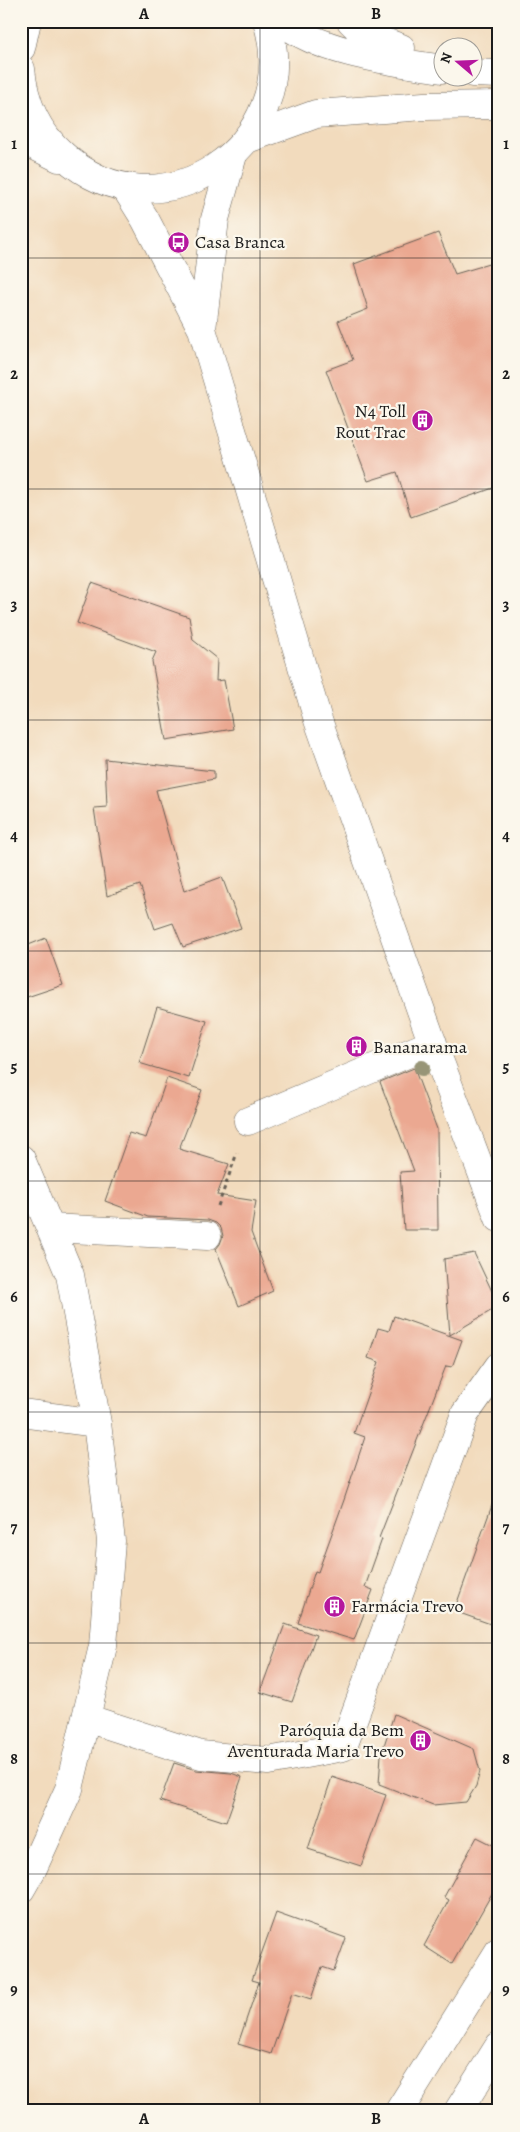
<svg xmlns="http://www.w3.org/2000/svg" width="520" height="2132" font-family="Alegreya,serif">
	<rect width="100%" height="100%" fill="#fbf7ec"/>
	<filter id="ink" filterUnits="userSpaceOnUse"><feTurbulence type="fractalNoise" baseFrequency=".02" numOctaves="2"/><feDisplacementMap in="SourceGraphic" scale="10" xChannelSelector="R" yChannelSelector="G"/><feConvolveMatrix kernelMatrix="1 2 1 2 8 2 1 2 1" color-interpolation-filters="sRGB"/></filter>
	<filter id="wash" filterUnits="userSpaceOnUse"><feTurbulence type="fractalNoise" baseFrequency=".0096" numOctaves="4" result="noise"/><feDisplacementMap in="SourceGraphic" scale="20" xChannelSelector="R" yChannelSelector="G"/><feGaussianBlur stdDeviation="1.12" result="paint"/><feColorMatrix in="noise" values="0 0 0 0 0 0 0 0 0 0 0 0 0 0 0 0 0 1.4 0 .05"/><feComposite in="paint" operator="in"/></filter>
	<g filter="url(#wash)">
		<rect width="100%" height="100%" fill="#f2dbbd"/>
		<g id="blocks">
			<path fill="#eba891" d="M 438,233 L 455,274 L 499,261 L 499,486 L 411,517 L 397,472 L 368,481 L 326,370 L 353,360 L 338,321 L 368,309 L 354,264 Z
				M 92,583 L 189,617 L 193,640 L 217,659 L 216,681 L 224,680 L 233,729 L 166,740 L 152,661 L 156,652 L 77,623 Z
				M 105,759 L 214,771 L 214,779 L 156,790 L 184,891 L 222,877 L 241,928 L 183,947 L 173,923 L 155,929 L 140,885 L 107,896 L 94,808 L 107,807 Z
				M 46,938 L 63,985 L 27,997 L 21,980 L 21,948 Z
				M 157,1007 L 207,1021 L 189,1078 L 139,1063 Z
				M 414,1068 L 437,1129 L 438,1230 L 404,1230 L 400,1172 L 414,1171 L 380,1082 Z
				M 167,1078 L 202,1090 L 179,1149 L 229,1164 L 217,1195 L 256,1201 L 251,1232 L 273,1291 L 239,1306 L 216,1249 L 220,1244 L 223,1236 L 221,1228 L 216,1223 L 208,1220 L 148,1217 L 105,1201 L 129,1133 L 146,1138 Z
				M 474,1253 L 499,1306 L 450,1335 L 444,1259 Z
				M 394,1316 L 462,1340 L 452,1367 L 446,1366 L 379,1538 L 382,1539 L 365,1587 L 373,1590 L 354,1640 L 298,1623 L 315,1571 L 318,1572 L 344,1500 L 365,1437 L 354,1433 L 379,1362 L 368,1358 L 378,1328 L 389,1331 Z
				M 495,1497 L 499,1497 L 499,1627 L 454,1611 Z
				M 285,1624 L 316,1635 L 292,1702 L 260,1692 Z
				M 394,1714 L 474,1749 L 480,1771 L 476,1786 L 466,1802 L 433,1805 L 379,1784 L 381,1755 Z
				M 174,1763 L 196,1770 L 231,1773 L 242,1777 L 226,1822 L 160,1801 Z
				M 332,1777 L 386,1795 L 361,1866 L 308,1849 Z
				M 477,1837 L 499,1848 L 499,1881 L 452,1964 L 424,1946 L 449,1900 L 444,1897 Z
				M 276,1913 L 346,1938 L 334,1971 L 322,1967 L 311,1999 L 292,1993 L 271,2054 L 238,2044 L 259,1982 L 252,1980 Z"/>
		</g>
	</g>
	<g filter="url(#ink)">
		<use href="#blocks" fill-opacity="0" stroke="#675f54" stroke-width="1"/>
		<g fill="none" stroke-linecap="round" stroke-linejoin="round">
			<defs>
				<path id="street" d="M 125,187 L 145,219 L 202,329 L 318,720 L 430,1036 L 499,1218
					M 202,329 L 215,219 L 233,155
					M 248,1121 L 433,1043
					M 21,1159 L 70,1275 L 97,1423 L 111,1541 L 103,1646 L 69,1789 L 33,1868 L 21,1889
					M 51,1228 L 207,1236
					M 21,1413 L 97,1423
					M 86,1718 L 201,1755 L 268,1761 L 343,1747 L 465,1414 L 499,1366
					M 399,2111 L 499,1951
					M 458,2111 L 499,2046"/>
				<path id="primary" d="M 21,48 L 27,21
					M 21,69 C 24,103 38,133 63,155 C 159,243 305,145 267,21
					M 21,139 L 59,158"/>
				<path id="highway" d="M 281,21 C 323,54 391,61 442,69
					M 351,21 L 365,35 L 401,48
					M 472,73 L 499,74
					M 247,139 L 316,114 L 424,106 L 499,105"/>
			</defs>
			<use href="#street" stroke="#675f54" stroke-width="29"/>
			<use href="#primary" stroke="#675f54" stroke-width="29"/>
			<use href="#highway" stroke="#675f54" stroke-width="29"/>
			<path stroke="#675f54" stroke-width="3" stroke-dasharray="4 4" stroke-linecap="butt" d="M 218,1206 L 237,1153"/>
			<use href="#street" stroke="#fff" stroke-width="28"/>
			<use href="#primary" stroke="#fff" stroke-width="28"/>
			<use href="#highway" stroke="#fff" stroke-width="28"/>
		</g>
		<circle fill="#989577" cx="422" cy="1068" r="8"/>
	</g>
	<path fill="none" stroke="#1c1c1c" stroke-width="1" stroke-opacity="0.55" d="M 260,21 L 260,2111M 21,258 L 499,258M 21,489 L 499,489M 21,720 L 499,720M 21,951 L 499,951M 21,1181 L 499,1181M 21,1412 L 499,1412M 21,1643 L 499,1643M 21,1874 L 499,1874"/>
	<defs>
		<symbol id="bus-disc" viewBox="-11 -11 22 22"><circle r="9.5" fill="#b5179e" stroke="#fbf7ec"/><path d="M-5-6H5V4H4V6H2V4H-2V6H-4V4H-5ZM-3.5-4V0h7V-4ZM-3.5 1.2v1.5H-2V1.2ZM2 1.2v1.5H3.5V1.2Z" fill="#fff"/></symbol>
		<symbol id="building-disc" viewBox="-11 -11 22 22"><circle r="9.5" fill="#b5179e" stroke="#fbf7ec"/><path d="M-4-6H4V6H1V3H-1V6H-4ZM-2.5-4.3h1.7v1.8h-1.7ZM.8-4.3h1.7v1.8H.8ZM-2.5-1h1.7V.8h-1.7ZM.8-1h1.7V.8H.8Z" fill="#fff"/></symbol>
	</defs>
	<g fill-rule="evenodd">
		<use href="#bus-disc" x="166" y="230" width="25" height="25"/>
		<use href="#building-disc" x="410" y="408" width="25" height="25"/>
		<use href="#building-disc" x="344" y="1034" width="25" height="25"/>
		<use href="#building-disc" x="322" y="1594" width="25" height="25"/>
		<use href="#building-disc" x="408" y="1728" width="25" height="25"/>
	</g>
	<g text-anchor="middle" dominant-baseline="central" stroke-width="4.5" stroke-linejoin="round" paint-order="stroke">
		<g font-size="18" fill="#1c1c1c" stroke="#fbf7ec" text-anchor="start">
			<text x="195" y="242">Casa Branca</text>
			<text x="406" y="411" text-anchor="end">N4 Toll<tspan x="406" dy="21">Rout Trac</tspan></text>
			<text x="373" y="1047">Bananarama</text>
			<text x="351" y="1606">Farmácia Trevo</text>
			<text x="404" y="1730" text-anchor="end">Paróquia da Bem<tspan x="404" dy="21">Aventurada Maria Trevo</tspan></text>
		</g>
	</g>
	<rect width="520" height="2132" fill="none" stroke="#fbf7ec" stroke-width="55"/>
	<g transform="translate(458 62) rotate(289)"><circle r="24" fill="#fbf7ec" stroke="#a29f99"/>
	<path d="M0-4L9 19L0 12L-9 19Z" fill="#b5179e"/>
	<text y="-8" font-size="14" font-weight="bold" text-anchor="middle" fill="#1c1c1c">N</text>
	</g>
	<rect x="28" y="28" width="464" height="2076" fill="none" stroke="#1c1c1c" stroke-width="2"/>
	<g font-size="16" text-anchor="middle" font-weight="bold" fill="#1c1c1c">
		<text x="144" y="19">A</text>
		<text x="376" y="19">B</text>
		<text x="14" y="149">1</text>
		<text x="506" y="149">1</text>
		<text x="14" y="379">2</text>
		<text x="506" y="379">2</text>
		<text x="14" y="610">3</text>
		<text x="506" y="610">3</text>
		<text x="14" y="841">4</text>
		<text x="506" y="841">4</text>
		<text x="14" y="1072">5</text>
		<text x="506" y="1072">5</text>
		<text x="14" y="1302">6</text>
		<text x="506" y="1302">6</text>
		<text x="14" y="1533">7</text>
		<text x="506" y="1533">7</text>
		<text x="14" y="1764">8</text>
		<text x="506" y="1764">8</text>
		<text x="14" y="1995">9</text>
		<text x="506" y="1995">9</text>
		<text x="144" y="2124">A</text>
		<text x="376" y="2124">B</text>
	</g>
</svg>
